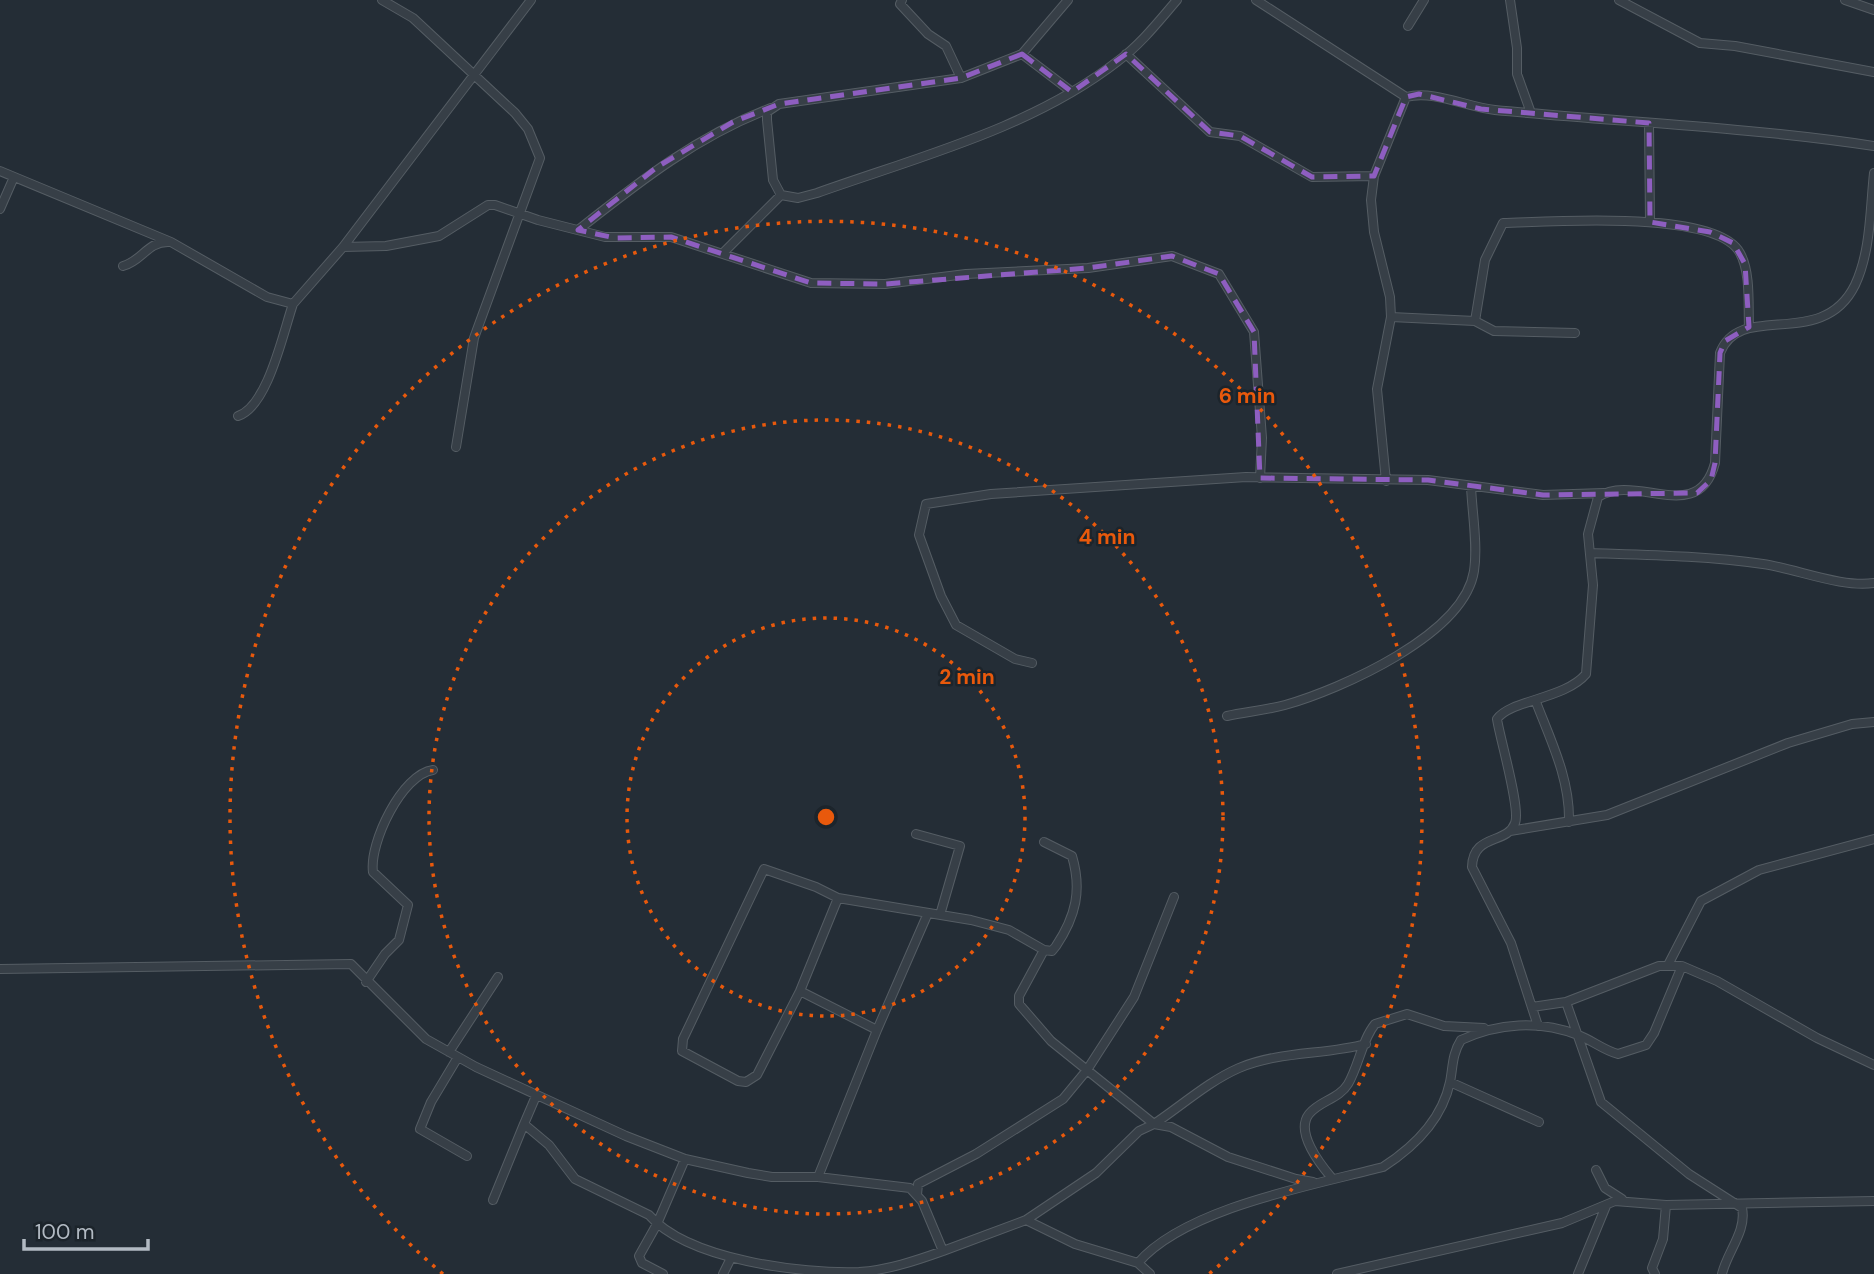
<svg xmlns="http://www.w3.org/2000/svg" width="1874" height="1274" font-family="'DM Sans',sans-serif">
	<rect width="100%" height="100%" fill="#242d36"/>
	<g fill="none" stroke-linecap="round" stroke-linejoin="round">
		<defs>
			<path id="minor" d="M 382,0 L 413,18 L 515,113 L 528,129 L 540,158 L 474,338 L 456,447
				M 902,0 L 900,4 L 928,34 L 946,46 L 961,78
				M 1256,0 L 1406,97 C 1435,90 1466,107 1495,110 C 1621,122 1749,127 1874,146
				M 1510,0 L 1517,48 L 1517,74 L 1531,113
				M 1619,0 L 1700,43 L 1735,46 L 1874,72
				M 1845,0 L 1874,10
				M 1408,26 L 1424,0
				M 1022,54 L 1068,0
				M 1126,54 L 1210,132 L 1240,136 L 1312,177 L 1374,176
				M 1649,123 L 1650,222
				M 0,171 L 171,242 L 267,297 L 293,304 L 343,247 L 531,0
				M 781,195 L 773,180 L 767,120 L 767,112 L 779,104 L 961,78 L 1022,54 L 1072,92
				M 0,209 L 14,177
				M 578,230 C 639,182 697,136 771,108
				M 343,247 L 386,246 L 439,236 L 488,205 L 495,205 L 538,220 L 605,237 L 671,237 L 811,283 L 885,284 L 966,274 L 1088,268 L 1172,256 L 1219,274 L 1254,332 L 1262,438 L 1260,478
				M 723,253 L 781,195 L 798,198 L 817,193 C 918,157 1032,128 1118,61 C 1141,44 1158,22 1177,0
				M 123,266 C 142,261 147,242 168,242
				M 1391,317 L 1475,321 L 1494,331 L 1575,333
				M 1475,321 L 1485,260 L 1503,223 C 1550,222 1717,209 1740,253 C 1751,273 1748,305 1749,327
				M 238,416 C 268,406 283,333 293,304
				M 1386,481 L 1377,389 L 1391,317 L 1390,297 L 1374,232 L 1371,200 L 1374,176 L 1406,97
				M 1591,553 C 1648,555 1706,556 1763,564 C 1797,569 1842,588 1874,583
				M 1032,663 L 1015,659 L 956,625 L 941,596 L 919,535 L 926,504 L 991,494 L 1246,477 L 1428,480 L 1543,495 L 1604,493
				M 1536,702 C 1551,741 1570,779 1569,822
				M 1227,716 C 1246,712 1266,710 1285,705 C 1341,689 1464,635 1474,571 C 1478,545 1472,512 1471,486
				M 1510,831 L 1607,815 L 1788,743 L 1852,724 L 1874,722
				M 916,834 L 960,846 L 940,915
				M 1044,842 L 1072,856 C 1082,890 1076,916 1056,946 L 1052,951 L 1044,950 L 1019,996 L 1019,1004 L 1051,1041 L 1154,1124 C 1181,1106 1209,1081 1239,1068 C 1279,1051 1325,1055 1366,1044
				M 838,898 L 800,991 L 757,1075 L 746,1082 L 738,1081 L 682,1051 L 683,1039 L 764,869 L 816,887 L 838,898 L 971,920 L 1009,930 L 1044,950
				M 1668,965 L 1701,901 L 1759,870 L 1874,839
				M 0,969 L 351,964 L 426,1039 L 476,1067 L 626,1136 L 685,1159 L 748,1173 L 772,1177 L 818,1177 L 910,1188 L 922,1201 L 943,1251 L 1026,1220 L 1075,1244 L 1138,1263 L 1150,1274
				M 366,982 L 385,954 L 399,940 L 408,905 L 373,872 C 369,843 402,774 433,770
				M 800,991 L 877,1030 L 818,1177
				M 1566,1002 L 1601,1102 L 1689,1174 L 1742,1208 C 1747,1231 1727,1252 1722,1274
				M 1532,1007 L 1566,1002 L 1659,966 L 1682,966 L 1717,981 L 1817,1038 L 1874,1065
				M 1538,1026 L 1511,943 L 1472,867 C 1473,833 1507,845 1515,823 C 1521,809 1500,739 1497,719 C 1510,700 1565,699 1586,674 L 1593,585 L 1588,534 L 1598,497 C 1636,472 1698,527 1715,463 L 1720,353 C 1740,300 1822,352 1855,285 C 1871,251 1870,209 1874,173
				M 877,1030 L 928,913
				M 449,1052 L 498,977
				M 458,1057 L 431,1102 L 420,1129 L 467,1156
				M 1450,1082 L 1539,1122
				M 536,1096 L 524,1124 L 549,1145 L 575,1179 L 649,1215 C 688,1260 802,1274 859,1272 C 888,1270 915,1261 943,1251
				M 1596,1170 L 1605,1188 L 1622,1199
				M 1331,1177 C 1320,1164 1295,1132 1309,1114 C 1319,1101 1339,1099 1348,1084 C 1359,1065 1362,1040 1375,1024 L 1407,1014 L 1444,1026 L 1484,1028
				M 917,1195 L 918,1184 L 976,1154 L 1063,1099 L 1087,1070 L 1134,997 L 1174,897
				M 493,1200 L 524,1124
				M 1026,1220 L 1096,1173 L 1139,1131 L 1154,1124 L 1171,1127 L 1228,1157 L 1296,1179 L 1313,1182
				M 1138,1263 C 1185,1208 1314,1185 1383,1167 C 1414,1147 1442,1120 1450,1082 C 1453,1067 1452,1054 1461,1040 C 1498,1023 1539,1020 1578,1035 C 1592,1040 1603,1050 1618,1054 L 1646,1045 L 1654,1033 L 1682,966
				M 663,1274 L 642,1263 L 639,1256 L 657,1224 L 685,1159
				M 723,1274 L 731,1258
				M 1337,1274 L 1562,1223 L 1615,1201 L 1666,1205 L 1874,1201
				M 1578,1274 L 1606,1206
				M 1655,1274 L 1652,1268 L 1663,1239 L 1666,1205"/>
		</defs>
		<use href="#minor" stroke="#555d64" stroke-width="10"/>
		<use href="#minor" stroke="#373f47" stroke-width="8"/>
	</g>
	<path fill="none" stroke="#8e5ec0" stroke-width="5" stroke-dasharray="14 9" stroke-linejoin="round" d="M 1022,54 L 1072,92 L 1126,54 L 1210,132 L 1240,136 L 1312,177 L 1374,176 L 1406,97 L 1419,94 L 1481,109 L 1649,123 L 1650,222 L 1710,232 L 1733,243 L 1745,264 L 1749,327 L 1725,341 L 1720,353 L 1715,463 L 1711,480 L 1697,493 L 1543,495 L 1428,480 L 1260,478 L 1254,332 L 1219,274 L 1172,256 L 1088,268 L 885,284 L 811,283 L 671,237 L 615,238 L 578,230 L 657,167 L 733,122 L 779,104 L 961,78 Z"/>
	<g fill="none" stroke="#e8590c" stroke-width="3.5" stroke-dasharray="3.5 7">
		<circle cx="826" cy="817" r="199"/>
		<circle cx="826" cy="817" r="397"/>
		<path d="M443 1274A596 596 0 1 1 1209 1274"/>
	</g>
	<circle cx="826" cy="817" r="10" fill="#e8590c" stroke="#1c242b" stroke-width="3.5"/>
	<g font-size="21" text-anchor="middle" font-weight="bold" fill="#e8590c" stroke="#1c242b" stroke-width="5" stroke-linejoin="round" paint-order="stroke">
		<text x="1247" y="403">6 min</text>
		<text x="1107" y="544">4 min</text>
		<text x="967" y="684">2 min</text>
	</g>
	<path d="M24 1239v10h124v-10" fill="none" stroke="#b2bac3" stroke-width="3.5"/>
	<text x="35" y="1239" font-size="21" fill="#b2bac3" stroke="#1c242b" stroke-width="5" paint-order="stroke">100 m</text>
</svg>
